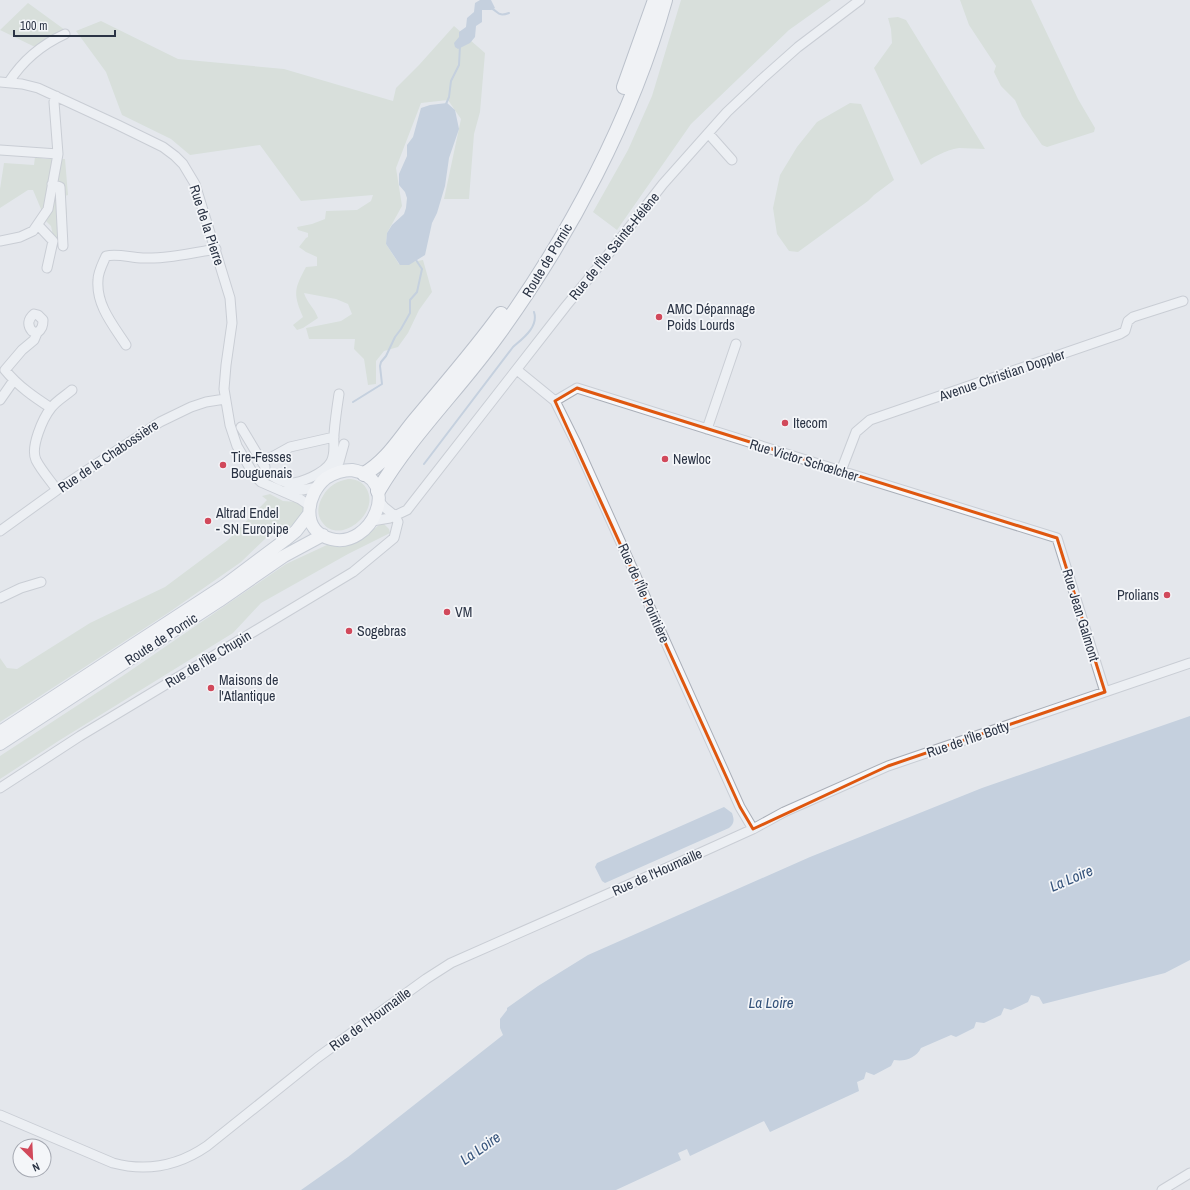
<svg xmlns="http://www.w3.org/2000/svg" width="1190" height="1190" font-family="'Archivo Narrow',sans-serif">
	<rect width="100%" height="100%" fill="#e4e7ec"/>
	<path fill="#c9d6c5" d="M 681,0 L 831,0 L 789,30 L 691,124 L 617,230 L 593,212 L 628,150 L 652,96 Z
		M 960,0 L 1031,0 L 1078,99 L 1095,128 L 1094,132 L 1047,147 L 1042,145 L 1022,116 L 1015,100 L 1001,86 L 994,72 L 996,66 L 969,25 Z
		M 28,3 L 65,30 L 35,47 L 0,30 Z
		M 898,17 L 906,20 L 985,149 C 976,149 967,148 959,148 C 945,150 932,158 921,165 L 874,68 L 892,43 L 891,29 L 888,18 Z
		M 101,21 L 178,59 L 284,69 L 393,101 L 396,88 L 419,65 L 454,26 L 485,53 L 480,112 L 474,134 L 469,199 L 444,199 L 461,119 L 448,100 L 421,103 L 396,168 L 402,206 L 387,233 L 386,244 L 399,264 L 423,260 L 432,292 L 419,310 L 408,333 L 398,347 L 384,351 L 376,361 L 376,384 L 368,385 L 364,359 L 354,349 L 355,339 L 309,339 L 306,328 L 341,321 L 352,314 L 348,304 L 336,299 L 304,293 C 307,303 314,307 318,318 L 303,328 L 297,330 L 293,325 L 303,317 C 293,294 294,289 306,267 L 317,266 L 317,257 L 306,252 L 299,247 L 306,238 L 308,237 L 308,233 L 298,230 L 297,227 L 312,224 L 325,219 L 326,211 L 357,210 L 371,201 L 373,195 L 301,201 L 260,145 L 190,155 L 171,139 L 122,115 L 106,72 L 76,31 Z
		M 850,103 L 861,104 L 894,180 L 874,195 L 868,201 L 798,252 L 789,251 L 777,234 L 773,208 L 780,175 L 797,147 L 817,122 Z
		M 35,157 L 45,159 L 65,159 L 68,195 L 65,196 L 67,214 L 59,215 L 61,245 L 55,245 L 51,226 L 46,221 L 33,190 L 28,190 L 0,208 L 0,189 L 4,163 L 34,165 Z
		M 348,479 C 355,479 362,481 366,488 C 382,512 339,547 322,522 C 316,514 318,504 323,496 C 328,486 338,481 348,479 Z
		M 270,494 L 283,501 L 297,502 L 301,505 L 304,508 L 304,513 L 299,522 L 267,537 L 241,562 L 168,613 L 0,722 L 0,658 L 7,668 L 17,669 L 90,623 L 165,587 L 228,540 L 267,500 L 262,496 Z
		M 384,524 L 389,529 L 390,533 L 348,554 L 261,603 L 233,633 L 60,740 L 0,779 L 0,756 L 127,673 L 286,564 L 329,544 L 355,541 L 368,534 L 379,525 Z"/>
	<path fill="#9fb4cc" d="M 480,0 L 491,0 L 495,8 L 491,10 L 482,10 L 482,22 L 476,26 L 475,37 L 470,43 L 458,49 L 455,47 L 454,43 L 459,37 L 459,32 L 466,27 L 467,18 L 474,12 L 475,3 Z
		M 447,103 L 455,110 L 459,129 L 449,158 L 445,186 L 437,213 L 432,223 L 425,255 L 409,265 L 400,265 L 386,244 L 387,233 L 392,225 L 404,214 L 406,208 L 407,198 L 405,192 L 399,185 L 399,174 L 407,156 L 407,145 L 413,137 L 421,108 L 430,105 Z
		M 1190,716 L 1190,960 L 1165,973 L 1043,1004 L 1039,997 L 1031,995 L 1028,1002 L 1011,1010 L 1004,1008 L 1001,1015 L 984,1023 L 976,1022 L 974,1028 L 956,1037 L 951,1035 L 921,1048 C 916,1058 905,1062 894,1060 L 891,1066 L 874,1075 L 866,1072 L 864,1079 L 857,1082 L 859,1091 L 770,1132 L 764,1121 L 690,1156 L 687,1149 L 678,1153 L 681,1160 L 616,1190 L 301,1190 L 348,1157 L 503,1035 L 500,1028 L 500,1019 L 507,1010 L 507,1008 L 538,986 L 588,955 L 810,857 L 982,788 Z
		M 724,807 L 732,813 C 734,819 735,823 729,828 L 605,883 L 602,881 L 595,867 L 597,863 Z"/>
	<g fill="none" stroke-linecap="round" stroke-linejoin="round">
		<path stroke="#9fb4cc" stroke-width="2" d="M 491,8 C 499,12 498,17 509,13
			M 446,104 L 449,97 L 451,81 L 459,65 L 460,46
			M 353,402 L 382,384 L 380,366 L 381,362 L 386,356 L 395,337 L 401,329 L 410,313 L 410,300 L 417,292 L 422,269 L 416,260
			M 424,464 L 513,347 C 522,339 539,327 534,312"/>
		<defs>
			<path id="minor" d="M 0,82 L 22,84 L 38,88 L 118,125 L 163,147 L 175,156 L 183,164 L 195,184 L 230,298 L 232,323 L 226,365 L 224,389 L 230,425 L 237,446 L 254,475 L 261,482 L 300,499 L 310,506
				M 9,82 C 23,60 41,45 65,34
				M 708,133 L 732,160
				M 0,150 L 58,154
				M 52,184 L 60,187 L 63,246
				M 38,225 L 53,241 L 47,268
				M 0,241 L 20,237 L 33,231 L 48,209 L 58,154 L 54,102 L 56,96
				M 37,333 C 42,329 43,326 43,320 L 38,315 L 34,314 C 28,319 27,325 32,331 L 37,333 L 34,340 L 22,350 L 5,370 C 18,386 34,397 51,408
				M 126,345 C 113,325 96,305 98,280 C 98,272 103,263 106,256 C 118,253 131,258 143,258 C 166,259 193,253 216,249
				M 517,370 L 555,401 L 576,443 L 740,807 L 753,829
				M 0,400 L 14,380
				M 555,401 L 577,388 L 841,471 L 1057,538 L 1105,692
				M 241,427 L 265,467
				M 707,429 L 736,344
				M 263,462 L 290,447 L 334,437
				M 841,471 L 856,432 L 870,420 L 1120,334 L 1125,331 L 1128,321 L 1133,317 L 1183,301
				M 268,474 C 274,477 281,482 288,483 C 300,484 325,473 331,462 C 336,453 333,443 334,434 C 335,421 337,407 339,394
				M 332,475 L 339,462 L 344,444
				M 57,490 C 50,480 41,470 36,460 C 30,447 43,418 51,408 C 56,401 65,396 72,390
				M 285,491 L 302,490 L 318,487
				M 379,501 L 384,507 L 395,516
				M 372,521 L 390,518 L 407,510 L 566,306 L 603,261 L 663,184 L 727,112 L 762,79 L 798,47 L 860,0
				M 0,531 L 57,490 L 160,422 L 191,407 L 206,402 L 225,399
				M 0,598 L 21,588 L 41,582
				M 0,788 L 80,736 L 353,572 L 394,538 L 398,522 L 395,516
				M 0,1115 L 113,1163 C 147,1172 178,1166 207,1146 L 317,1058 L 426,979 L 451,963 L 680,862 L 753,829 L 784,812 L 888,766 L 1190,663
				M 1162,1190 L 1190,1173"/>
			<path id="major" d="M 352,470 C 404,479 371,550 331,539 C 300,531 306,494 326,478 C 334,473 343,470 352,470 Z
				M 0,732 L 225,585 L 285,540 L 296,531 L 309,514
				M 0,744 L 219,601 L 284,556 L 323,535"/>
			<path id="highway" d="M 624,87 L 655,0
				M 364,474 C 387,461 400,438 416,419 C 445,384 475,350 501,314
				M 378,491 C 411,435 459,389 497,336 C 569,237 632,118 665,0"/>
		</defs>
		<use href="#minor" stroke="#a9aeb7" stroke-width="11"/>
		<use href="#major" stroke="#a3abb8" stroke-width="14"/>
		<use href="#highway" stroke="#8b94a3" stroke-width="16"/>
		<use href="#minor" stroke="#f7f8fa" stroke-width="9"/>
		<use href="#major" stroke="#fff" stroke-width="12"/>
		<use href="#highway" stroke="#fff" stroke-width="14"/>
	</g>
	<path d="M0 0H1190V1190H0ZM 577,388 L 1057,538 L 1105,692 L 888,766 L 753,829 L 740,807 L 555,401 Z" fill="#e4e7ec" fill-opacity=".55" fill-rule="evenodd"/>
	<path fill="none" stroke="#df570f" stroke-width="3" stroke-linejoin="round" d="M 577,388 L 1057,538 L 1105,692 L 888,766 L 753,829 L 740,807 L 555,401 Z"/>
	<g fill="#d1495b" stroke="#f4f6f9" stroke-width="1.5">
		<circle cx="659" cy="317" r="4"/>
		<circle cx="785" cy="423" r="4"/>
		<circle cx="665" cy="459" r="4"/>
		<circle cx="223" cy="465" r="4"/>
		<circle cx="208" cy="521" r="4"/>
		<circle cx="1167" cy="595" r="4"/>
		<circle cx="447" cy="612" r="4"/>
		<circle cx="349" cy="631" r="4"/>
		<circle cx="211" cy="688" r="4"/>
	</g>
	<g text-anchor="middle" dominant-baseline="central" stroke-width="3.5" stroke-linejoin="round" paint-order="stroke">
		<g font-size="14" fill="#2b3445" stroke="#f4f6f9">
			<text transform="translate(207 225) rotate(72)">Rue de la Pierre</text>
			<text transform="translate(614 246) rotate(-51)">Rue de l'Île Sainte-Hélène</text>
			<text transform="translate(547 260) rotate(-59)">Route de Pornic</text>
			<text transform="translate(1002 375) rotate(-19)">Avenue Christian Doppler</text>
			<text transform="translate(108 456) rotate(-34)">Rue de la Chabossière</text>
			<text transform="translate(804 460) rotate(17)">Rue Victor Schœlcher</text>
			<text transform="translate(644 593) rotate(66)">Rue de l'Île Pointière</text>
			<text transform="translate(1081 615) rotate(73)">Rue Jean Galmont</text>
			<text transform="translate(161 639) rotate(-33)">Route de Pornic</text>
			<text transform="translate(208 659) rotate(-31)">Rue de l'Île Chupin</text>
			<text transform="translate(968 739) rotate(-19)">Rue de l'Île Botty</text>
			<text transform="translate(657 872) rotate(-24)">Rue de l'Houmaille</text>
			<text transform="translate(370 1019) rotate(-36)">Rue de l'Houmaille</text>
		</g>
		<g font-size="14" fill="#2b3445" stroke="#f4f6f9" text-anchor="start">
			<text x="667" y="309">AMC Dépannage<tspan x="667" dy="16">Poids Lourds</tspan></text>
			<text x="793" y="423">Itecom</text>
			<text x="231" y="457">Tire-Fesses<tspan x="231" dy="16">Bouguenais</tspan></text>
			<text x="673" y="459">Newloc</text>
			<text x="216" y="513">Altrad Endel<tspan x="216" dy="16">- SN Europipe</tspan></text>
			<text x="1159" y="595" text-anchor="end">Prolians</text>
			<text x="455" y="612">VM</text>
			<text x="357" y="631">Sogebras</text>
			<text x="219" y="680">Maisons de<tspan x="219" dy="16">l'Atlantique</tspan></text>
		</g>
		<g font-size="15" font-style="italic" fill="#34527a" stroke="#f4f6f9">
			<text transform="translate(1071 878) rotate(-23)">La Loire</text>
			<text x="771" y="1002">La Loire</text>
			<text transform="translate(480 1148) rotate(-35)">La Loire</text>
		</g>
	</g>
	<g transform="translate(32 1158) rotate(156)"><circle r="19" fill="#f4f6f9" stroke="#a4a8b1"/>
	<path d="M0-3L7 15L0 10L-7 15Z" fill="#d1495b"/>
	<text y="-6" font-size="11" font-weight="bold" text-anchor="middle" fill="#2b3445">N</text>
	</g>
	<path d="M14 30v6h101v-6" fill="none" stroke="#2b3445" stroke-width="2"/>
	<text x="20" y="30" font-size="12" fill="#2b3445" stroke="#f4f6f9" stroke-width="3" paint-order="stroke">100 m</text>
</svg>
